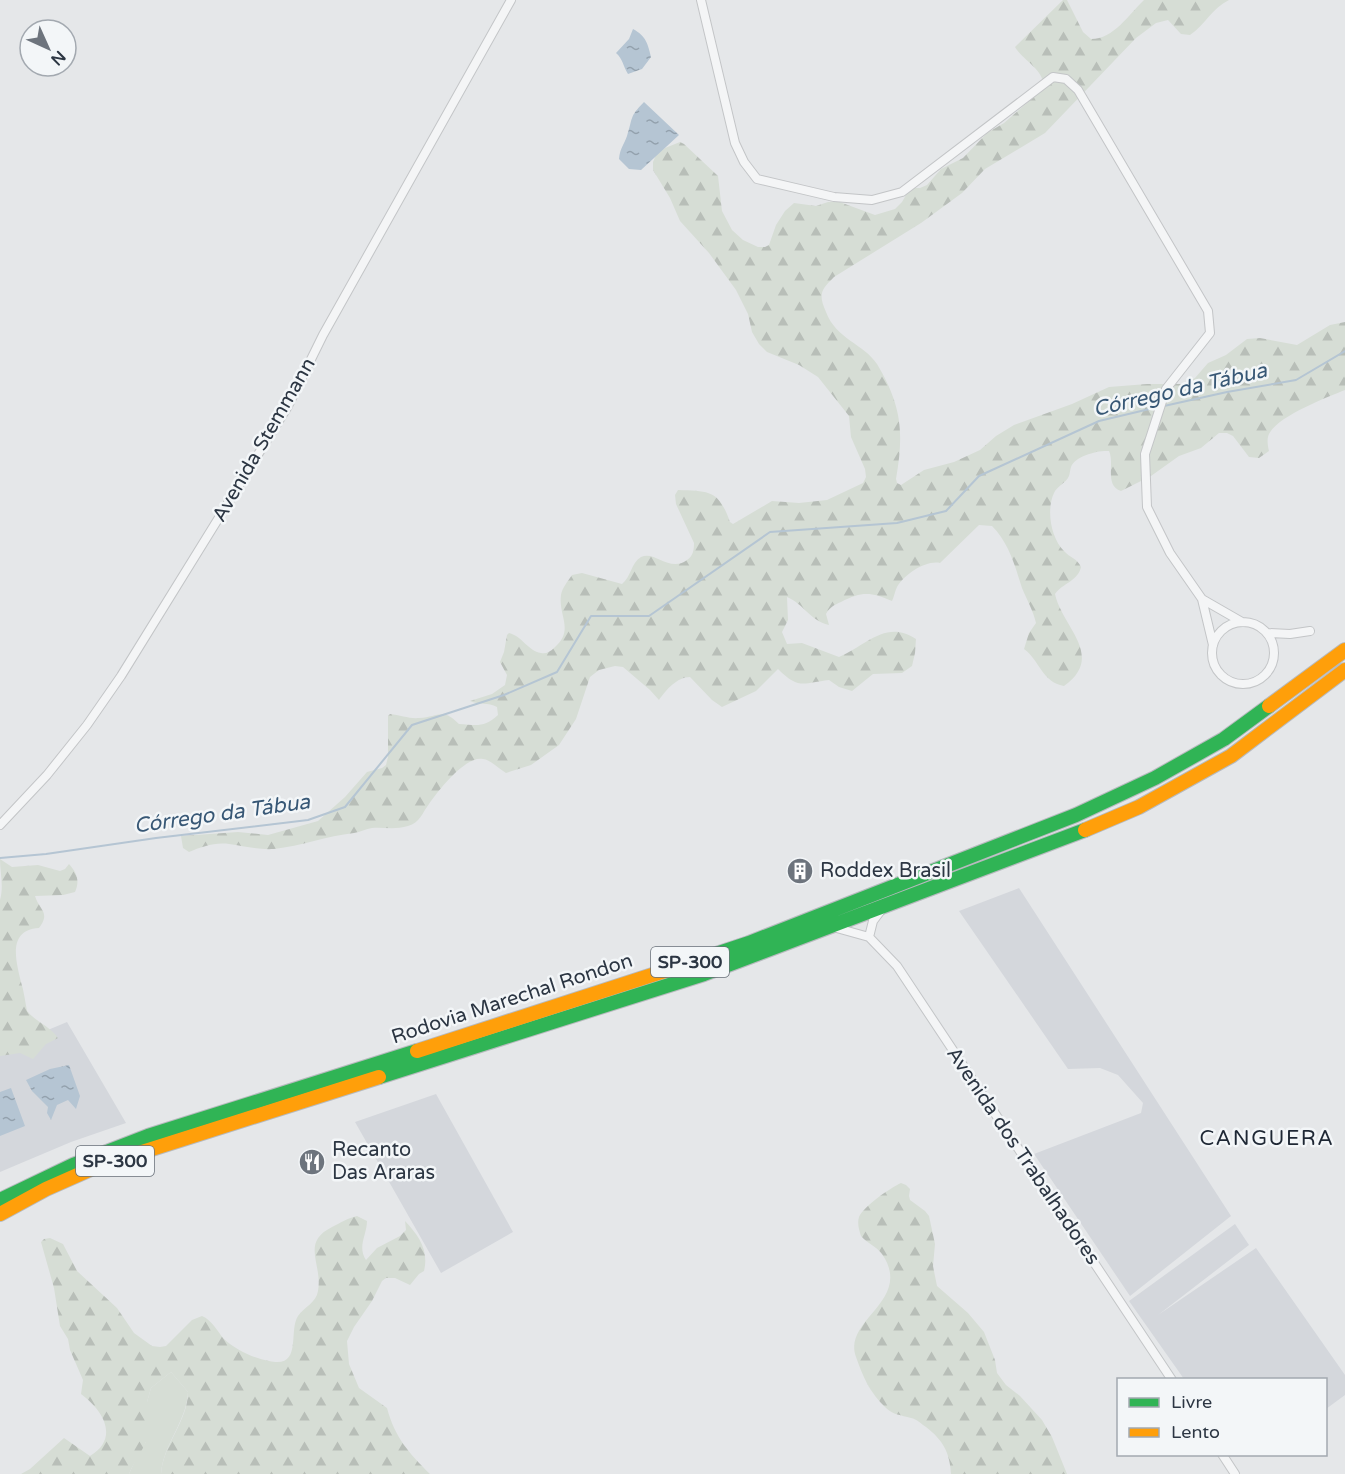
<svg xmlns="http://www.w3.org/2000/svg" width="1345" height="1474" font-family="'Varela Round',sans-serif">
	<defs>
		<pattern id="forest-firs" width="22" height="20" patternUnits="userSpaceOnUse" patternTransform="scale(1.5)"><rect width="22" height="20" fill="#d6ddd5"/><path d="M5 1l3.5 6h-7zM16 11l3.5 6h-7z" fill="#b8beb8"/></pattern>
		<pattern id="water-ripples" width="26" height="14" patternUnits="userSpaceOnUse" patternTransform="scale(1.5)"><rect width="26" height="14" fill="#b5c5d3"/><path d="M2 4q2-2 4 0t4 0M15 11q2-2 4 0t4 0" fill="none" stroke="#93a1ad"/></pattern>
	</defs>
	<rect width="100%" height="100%" fill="#e5e7e9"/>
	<path fill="#d4d7dc" d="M 1019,888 L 1231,1216 L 1130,1296 L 1034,1154 L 1141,1113 L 1143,1103 L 1118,1075 L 1100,1068 L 1068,1069 L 959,911 Z
		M 67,1022 L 126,1123 L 71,1142 L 0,1172 L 0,1050 Z
		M 436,1094 L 513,1232 L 441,1273 L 355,1122 Z
		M 1235,1224 L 1249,1245 L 1158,1315 L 1256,1248 L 1345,1375 L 1345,1395 L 1326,1409 L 1326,1380 L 1184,1379 L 1129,1301 Z"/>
	<path fill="#d6ddd5" d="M 171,1372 L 188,1392 C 187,1421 163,1444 161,1474 L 129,1474 L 138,1454 L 146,1442 L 147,1402 L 151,1388 Z"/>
	<path fill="url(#forest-firs)" d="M 1063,0 L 1067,0 L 1083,32 L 1091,39 C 1114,39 1128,15 1144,0 L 1229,0 C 1212,8 1205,25 1190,35 L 1181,34 L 1168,20 L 1156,23 L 1136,38 L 1045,133 L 985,169 L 962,193 L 921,223 L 834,277 C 821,290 818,294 826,312 C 836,339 864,344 877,364 C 902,406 904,433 896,479 L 897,483 L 901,485 L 924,470 L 954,462 L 980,450 L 996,436 L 1014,425 L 1072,404 L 1109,387 L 1147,384 L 1185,384 L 1195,378 L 1208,363 L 1226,355 L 1247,339 L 1260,338 L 1297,345 L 1330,325 L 1345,322 L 1345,390 C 1328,397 1272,418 1268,437 C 1267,441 1268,447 1269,451 L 1259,458 L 1249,457 L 1233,436 L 1227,433 L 1219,433 L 1201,448 L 1179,456 L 1151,476 L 1121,491 C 1104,485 1115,464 1109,451 C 1098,450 1075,456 1071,467 C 1070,470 1070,473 1069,476 C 1066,483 1057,486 1054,493 C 1046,510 1051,538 1064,551 C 1070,558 1077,558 1081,567 C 1078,581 1063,583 1055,594 C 1062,627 1106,656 1064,686 C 1042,682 1040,661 1024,649 L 1029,633 L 1036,623 C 1033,610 1027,600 1022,588 C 1015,566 1009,543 992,526 L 979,525 L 940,563 C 926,560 905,574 897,587 C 895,591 894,597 892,601 C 871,592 862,591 841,602 C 834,605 830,607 826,614 L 829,625 C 809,620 804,604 787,597 L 788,620 L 782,632 L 787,644 L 802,643 L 839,657 C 866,646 886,619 916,639 L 915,653 L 912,666 L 902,673 L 873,674 L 852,691 L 839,687 L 829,680 C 803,683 799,690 778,669 L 756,691 L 722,707 L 712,700 L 690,677 C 677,677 666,690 659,700 L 650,690 L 623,667 L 615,666 L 599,670 L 590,677 L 576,719 L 559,745 L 531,765 L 506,773 C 499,769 491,760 483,759 C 466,755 438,791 429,804 C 422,813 420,823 408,826 C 395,830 384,827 372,828 C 366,829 360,832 354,833 C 327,836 301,846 274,849 C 258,850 244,846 229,844 C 215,842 201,847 189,852 L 183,848 L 181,836 L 238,832 L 268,835 L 318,821 L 345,797 L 367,772 L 382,768 L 386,765 L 388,757 L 388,716 L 390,714 C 400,715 410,719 419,718 C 439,717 442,707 459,724 C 477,725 484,728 498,715 L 497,707 C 488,702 479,705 470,701 L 492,694 L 505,685 L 507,675 L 500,662 L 504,652 L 507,635 L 509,633 C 522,636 528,651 541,653 C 546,654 550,652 554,648 C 575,630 558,616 561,595 C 562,588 568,581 572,575 L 582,573 L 622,584 C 631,577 631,563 641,557 C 655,550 669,573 687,560 C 693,556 694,550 694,543 L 676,504 L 675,495 L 678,490 C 711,491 719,491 730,522 L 733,524 L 772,501 L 799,503 L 827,500 L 863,483 L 866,477 L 865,469 L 851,437 L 849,416 L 818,377 L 799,365 L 767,352 L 759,344 L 752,332 L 748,314 L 736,290 L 709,253 L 680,221 L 670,198 L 653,170 L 653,162 L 656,155 L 665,148 L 680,142 L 684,144 L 718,176 L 722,211 L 732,230 L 743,240 L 758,247 L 765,247 L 769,245 L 776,225 L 785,211 L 794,203 L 816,206 L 828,202 L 837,201 L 875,215 L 895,209 L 902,202 L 910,188 L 920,188 L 927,185 L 941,169 L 963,158 L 987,133 L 1004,123 L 1043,89 C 1046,70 1024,62 1015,47 Z
		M 0,859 L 12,867 L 38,865 L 60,871 L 65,869 L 69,864 C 77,873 80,881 75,892 L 63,895 L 35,896 C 39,910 51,912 39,928 C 7,930 16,961 21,982 C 24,991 25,1001 27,1011 C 36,1022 50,1026 58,1038 L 46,1044 L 33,1059 L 20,1053 L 0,1056 L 0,900 C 4,886 0,873 0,859 Z
		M 901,1183 L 906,1185 L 910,1189 L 909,1196 L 910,1200 L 925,1211 L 929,1216 L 935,1244 L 933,1266 L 937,1286 L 968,1313 L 984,1332 L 995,1360 L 997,1373 L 1006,1385 L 1020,1396 L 1042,1420 L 1052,1437 L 1067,1474 L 951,1474 C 950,1453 943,1440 926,1427 C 921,1424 917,1419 911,1418 C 901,1415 893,1415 886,1408 C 870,1393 863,1377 856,1357 C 842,1319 914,1301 882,1254 C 876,1246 867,1243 861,1236 C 859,1230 857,1223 859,1217 C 864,1206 890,1188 901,1183 Z
		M 357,1216 L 367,1221 C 367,1235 357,1246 366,1260 L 377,1248 L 400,1236 L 406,1230 L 405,1221 C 419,1236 429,1250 424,1271 L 419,1274 L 410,1285 L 395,1278 L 386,1278 L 382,1281 L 372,1301 L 354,1327 L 347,1341 L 349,1364 L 359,1388 L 387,1408 C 395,1438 409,1453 430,1474 L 161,1474 C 163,1444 188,1421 188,1392 L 171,1372 L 151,1388 L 147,1402 C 163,1426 139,1451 129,1474 L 21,1474 L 30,1469 L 64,1438 L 90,1456 C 120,1438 103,1410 81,1394 L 83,1380 L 70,1350 L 68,1339 L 60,1326 L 54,1288 L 41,1242 L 44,1239 L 50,1238 L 63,1244 L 77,1271 L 117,1308 L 134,1333 L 152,1346 L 160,1347 L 166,1346 L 192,1320 L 202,1316 C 212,1320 217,1331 224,1339 C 236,1350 253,1358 269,1361 C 303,1369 288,1331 298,1316 C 304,1307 316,1303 318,1291 C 323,1264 300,1243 332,1227 C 340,1223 348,1218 357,1216 Z"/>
	<path fill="url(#water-ripples)" d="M 633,29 C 646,36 648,44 651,57 L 642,69 L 628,74 C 623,66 623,59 616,53 L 629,39 Z
		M 644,102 L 679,135 L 641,170 L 629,169 L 619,159 C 620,148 624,145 627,136 C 633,118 629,117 644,102 Z
		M 69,1065 L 80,1096 L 76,1109 L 68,1100 L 57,1105 L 51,1120 L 47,1113 L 48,1107 L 32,1091 L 26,1080 L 50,1069 Z
		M 11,1088 L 25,1126 L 0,1136 L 0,1092 Z"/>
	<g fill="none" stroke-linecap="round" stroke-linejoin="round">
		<path stroke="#b5c5d3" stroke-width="2" d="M 1164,406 L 1227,392 L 1296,380 L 1345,351
			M 0,858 L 46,854 L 156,838 L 308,820 L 345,807 L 412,725 L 504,695 L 557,672 L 591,616 L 649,616 L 770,532 L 897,523 L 946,511 L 979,476 L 1099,421 L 1158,407"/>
		<defs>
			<path id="street" d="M 701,0 L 735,143 L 744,162 L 757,179 L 834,197 L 872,200 L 902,192 L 1053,77 L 1066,79 L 1078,90 L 1208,311 L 1210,333 L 1166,389 L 1145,454 L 1147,507 L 1170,553 L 1202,599
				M1212 653a31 31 0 1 1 62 0a31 31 0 1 1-62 0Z
				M 1268,633 L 1290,634 L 1310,631
				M 1213,645 L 1202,599 L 1242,622
				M 0,825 L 47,775 L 87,725 L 121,676 L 288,406 L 323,335 L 511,0
				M 833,927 L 869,937 L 897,966 L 1172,1380
				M 869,937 L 873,921 L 882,909
				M 1222,1454 L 1235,1474"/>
			<path id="fast" d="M 680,966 L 749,943 L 1076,815 L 1155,778 L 1224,739 L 1269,706
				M 379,1077 L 704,974 L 1085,830
				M 0,1200 L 73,1165 L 148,1136 L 417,1051"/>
			<path id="slow" d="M 1269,706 L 1345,650
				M 1085,830 L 1139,807 L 1231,756 L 1345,670
				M 417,1051 L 680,966
				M 0,1214 L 46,1189 L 98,1166 L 379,1077"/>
		</defs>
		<use href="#street" stroke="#c3c5c7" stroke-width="10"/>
		<use href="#fast" stroke="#b7babe" stroke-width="16"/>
		<use href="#slow" stroke="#b7babe" stroke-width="16"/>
		<use href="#street" stroke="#f4f5f6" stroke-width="8"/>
		<use href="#fast" stroke="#30b455" stroke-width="14"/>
		<use href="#slow" stroke="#ff9f0a" stroke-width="14"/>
	</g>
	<defs>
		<symbol id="building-disc" viewBox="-11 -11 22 22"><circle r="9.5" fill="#6d747d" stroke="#f3f6f8"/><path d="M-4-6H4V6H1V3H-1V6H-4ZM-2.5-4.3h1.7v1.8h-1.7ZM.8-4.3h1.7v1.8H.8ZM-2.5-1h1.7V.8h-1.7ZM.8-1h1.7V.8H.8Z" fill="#fff"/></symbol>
		<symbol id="restaurant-disc" viewBox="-11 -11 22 22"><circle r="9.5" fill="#6d747d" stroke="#f3f6f8"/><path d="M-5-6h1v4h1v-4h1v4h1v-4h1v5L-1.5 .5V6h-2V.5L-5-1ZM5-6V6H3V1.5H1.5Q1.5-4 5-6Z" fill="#fff"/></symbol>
	</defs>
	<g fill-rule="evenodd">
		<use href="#building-disc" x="785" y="856" width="30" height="30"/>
		<use href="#restaurant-disc" x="297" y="1147" width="30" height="30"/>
	</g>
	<g text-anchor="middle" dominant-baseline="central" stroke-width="5" stroke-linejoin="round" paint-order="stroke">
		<g fill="#f3f6f8" stroke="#687079" stroke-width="1.5">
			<rect x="651" y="947" width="78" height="30" rx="4.5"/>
			<rect x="76" y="1146" width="78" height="30" rx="4.5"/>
		</g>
		<g font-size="18" font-weight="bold" fill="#2c3643">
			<text x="690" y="962">SP-300</text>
			<text x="115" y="1161">SP-300</text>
		</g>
		<g font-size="20" fill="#2c3643" stroke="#f3f6f8">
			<text transform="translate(264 440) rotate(-60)">Avenida Stemmann</text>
			<text transform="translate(512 999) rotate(-18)">Rodovia Marechal Rondon</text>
			<text transform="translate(1023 1156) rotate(56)">Avenida dos Trabalhadores</text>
		</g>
		<g font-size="20" fill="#2c3643" stroke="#f3f6f8" text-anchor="start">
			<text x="820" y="871">Roddex Brasil</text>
			<text x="332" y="1150">Recanto<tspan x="332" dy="23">Das Araras</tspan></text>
		</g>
		<g font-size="21" font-style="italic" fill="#375775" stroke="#f3f6f8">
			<text transform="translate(1180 390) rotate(-13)">Córrego da Tábua</text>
			<text transform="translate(222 814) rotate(-8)">Córrego da Tábua</text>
		</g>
		<g font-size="21" letter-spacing="1.5" fill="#1e2734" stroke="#f3f6f8">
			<text x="1267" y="1138">CANGUERA</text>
		</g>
	</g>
	<rect x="1117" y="1378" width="210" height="78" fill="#f3f6f8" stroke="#a3a9b0" stroke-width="1.5"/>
	<rect x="1129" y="1398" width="30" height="9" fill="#30b455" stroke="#a3a9b0" stroke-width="1.5"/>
	<text x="1171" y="1408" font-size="18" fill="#2c3643">Livre</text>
	<rect x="1129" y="1428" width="30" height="9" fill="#ff9f0a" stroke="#a3a9b0" stroke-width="1.5"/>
	<text x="1171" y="1438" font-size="18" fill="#2c3643">Lento</text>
	<g transform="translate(48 48) rotate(135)"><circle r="28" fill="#f3f6f8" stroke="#a3a9b0" stroke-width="1.5"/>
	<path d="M0-4.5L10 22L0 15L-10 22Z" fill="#6d747d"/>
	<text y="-9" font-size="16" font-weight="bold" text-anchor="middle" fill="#2c3643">N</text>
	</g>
</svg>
